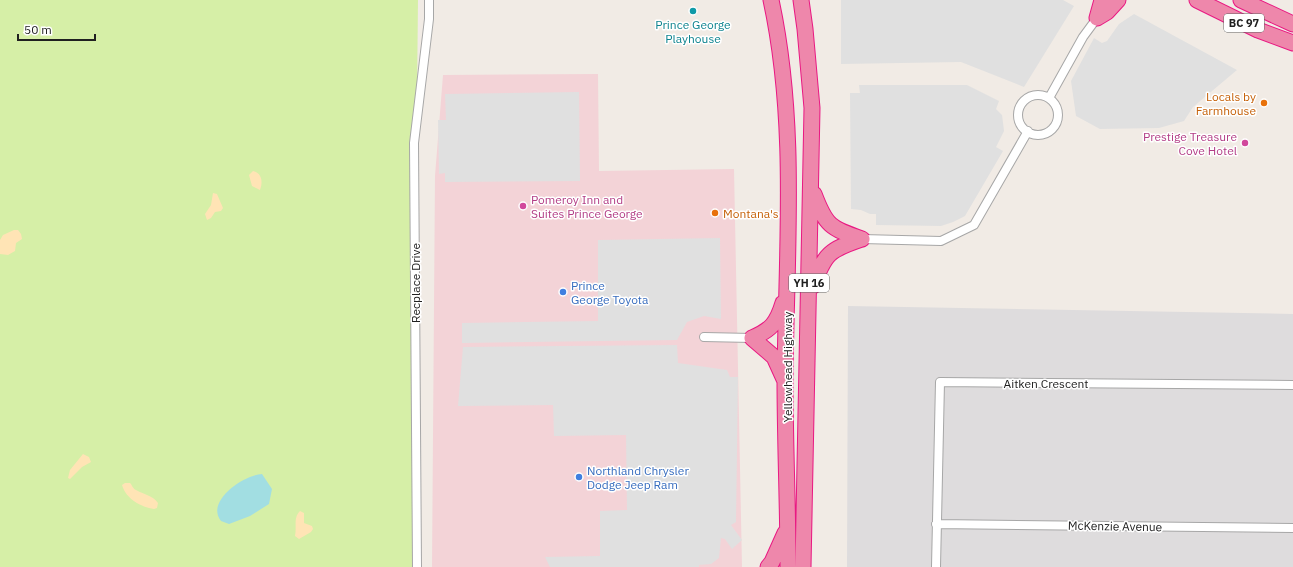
<svg xmlns="http://www.w3.org/2000/svg" width="1293" height="567" font-family="'IBM Plex Sans',sans-serif">
	<rect width="100%" height="100%" fill="#f1ebe5"/>
	<path fill="#dedcdd" d="M 848,306 L 1293,314 L 1293,567 L 847,567 Z"/>
	<path fill="#f3d3d7" d="M 598,74 L 599,171 L 734,169 L 742,567 L 432,567 L 435,176 L 443,75 Z"/>
	<path fill="#d6efa7" d="M 0,0 L 418,0 L 412,567 L 0,567 Z"/>
	<path fill="#ffe4b5" d="M 253,171 C 262,173 263,182 260,190 L 252,186 L 249,175 Z
		M 213,193 L 217,194 L 223,208 L 221,211 L 215,212 L 211,218 L 207,220 L 205,214 L 211,205 Z
		M 14,230 L 18,230 L 21,234 L 22,239 L 16,243 L 15,251 L 8,255 L 0,254 L 0,240 L 3,235 Z
		M 83,454 L 89,457 L 91,462 L 82,467 L 70,479 L 68,478 L 70,470 Z
		M 125,483 L 130,483 C 132,485 133,489 136,490 C 145,495 152,495 158,503 L 157,508 L 154,509 C 141,507 126,499 122,485 Z
		M 300,511 L 304,513 L 304,523 L 312,526 L 313,529 L 311,532 L 299,539 L 295,536 C 297,526 293,518 300,511 Z"/>
	<path fill="#e0e0e0" d="M 841,0 L 1063,0 L 1074,6 L 1024,87 L 961,62 L 841,64 Z
		M 1134,14 L 1237,70 L 1193,107 L 1184,121 L 1159,128 L 1100,129 L 1076,116 L 1071,81 L 1094,38 L 1102,43 L 1107,41 L 1119,24 Z
		M 859,85 L 967,85 L 999,101 L 996,109 L 1002,115 L 1004,131 L 996,147 L 1003,151 L 965,216 L 953,222 L 941,226 L 876,225 L 876,214 L 870,214 L 861,210 L 851,209 L 850,93 L 860,93 Z
		M 579,92 L 580,181 L 445,182 L 445,173 L 439,174 L 438,120 L 446,120 L 445,94 Z
		M 720,238 L 721,319 L 704,316 L 687,322 L 677,340 L 462,343 L 462,323 L 598,321 L 598,240 Z
		M 677,345 L 678,363 L 727,370 L 730,377 L 738,377 L 736,522 L 731,525 L 742,540 L 732,549 L 725,539 L 721,538 L 719,558 L 711,564 L 699,565 L 699,567 L 550,567 L 545,557 L 600,556 L 600,511 L 627,510 L 626,435 L 554,436 L 553,405 L 458,406 L 463,347 Z"/>
	<path fill="#a2dee2" d="M 262,474 L 272,489 L 269,504 L 250,516 L 229,524 L 221,521 C 205,501 244,475 262,474 Z"/>
	<g fill="none" stroke-linecap="round" stroke-linejoin="round">
		<defs>
			<path id="street" d="M1018 115a20 20 0 1 1 40 0a20 20 0 1 1-40 0Z
				M 1049,98 L 1083,37 L 1097,18
				M 862,239 L 941,241 L 974,225 L 1028,131
				M 704,337 L 752,338
				M 936,524 L 1293,528
				M 417,567 L 414,143 L 429,19 L 429,0
				M 936,567 L 940,382 L 1293,385"/>
			<path id="highway" d="M 771,0 C 798,125 786,253 785,380 C 785,442 788,505 788,567
				M 801,0 L 805,29 L 812,108 L 803,567
				M 1197,0 L 1258,30 L 1293,43
				M 1241,0 L 1293,24
				M 1097,18 L 1107,12 L 1118,0
				M 1097,18 L 1102,0
				M 814,194 C 826,226 830,228 862,239
				M 813,286 C 825,253 829,250 862,239
				M 752,338 C 771,330 777,323 783,303
				M 752,338 L 774,357 L 784,379
				M 768,567 L 772,562 L 785,533"/>
		</defs>
		<use href="#street" stroke="#a7a7a7" stroke-width="10"/>
		<use href="#highway" stroke="#e91882" stroke-width="17"/>
		<use href="#street" stroke="#fff" stroke-width="8"/>
		<use href="#highway" stroke="#ee87ab" stroke-width="15"/>
	</g>
	<circle fill="#0f9aa8" stroke="#fff" stroke-width="1.5" cx="693" cy="11" r="4"/>
	<g fill="#e8710a" stroke="#fff" stroke-width="1.5">
		<circle cx="1264" cy="103" r="4"/>
		<circle cx="715" cy="213" r="4"/>
	</g>
	<g fill="#d1479c" stroke="#fff" stroke-width="1.5">
		<circle cx="1245" cy="143" r="4"/>
		<circle cx="523" cy="206" r="4"/>
	</g>
	<g fill="#3f7fe0" stroke="#fff" stroke-width="1.5">
		<circle cx="563" cy="292" r="4"/>
		<circle cx="579" cy="477" r="4"/>
	</g>
	<g text-anchor="middle" dominant-baseline="central" stroke-width="3" stroke-linejoin="round" paint-order="stroke">
		<g fill="#fff" stroke="#636363" stroke-width="1">
			<rect x="1224" y="14" width="40" height="18" rx="3"/>
			<rect x="789" y="274" width="40" height="18" rx="3"/>
		</g>
		<g font-size="11" font-weight="bold" fill="#202020">
			<text x="1244" y="23">BC 97</text>
			<text x="809" y="283">YH 16</text>
		</g>
		<g font-size="12" fill="#0d838f" stroke="#fff">
			<text x="693" y="24">Prince George<tspan x="693" dy="14">Playhouse</tspan></text>
		</g>
		<g font-size="12" fill="#c56008" stroke="#fff" text-anchor="end">
			<text x="1256" y="96">Locals by<tspan x="1256" dy="14">Farmhouse</tspan></text>
			<text x="723" y="213" text-anchor="start">Montana's</text>
		</g>
		<g font-size="12" fill="#b23c85" stroke="#fff" text-anchor="end">
			<text x="1237" y="136">Prestige Treasure<tspan x="1237" dy="14">Cove Hotel</tspan></text>
			<text x="531" y="199" text-anchor="start">Pomeroy Inn and<tspan x="531" dy="14">Suites Prince George</tspan></text>
		</g>
		<g font-size="12" fill="#202020" stroke="#fff">
			<text transform="translate(415 283) rotate(-90)">Recplace Drive</text>
			<text transform="translate(787 367) rotate(-90)">Yellowhead Highway</text>
			<text x="1046" y="383">Aitken Crescent</text>
			<text transform="translate(1115 526) rotate(1)">McKenzie Avenue</text>
		</g>
		<g font-size="12" fill="#366cbe" stroke="#fff" text-anchor="start">
			<text x="571" y="285">Prince<tspan x="571" dy="14">George Toyota</tspan></text>
			<text x="587" y="470">Northland Chrysler<tspan x="587" dy="14">Dodge Jeep Ram</tspan></text>
		</g>
	</g>
	<path d="M18 34v6h77v-6" fill="none" stroke="#202020" stroke-width="2"/>
	<text x="24" y="34" font-size="12" fill="#202020" stroke="#ffffff" stroke-width="3" paint-order="stroke">50 m</text>
</svg>
